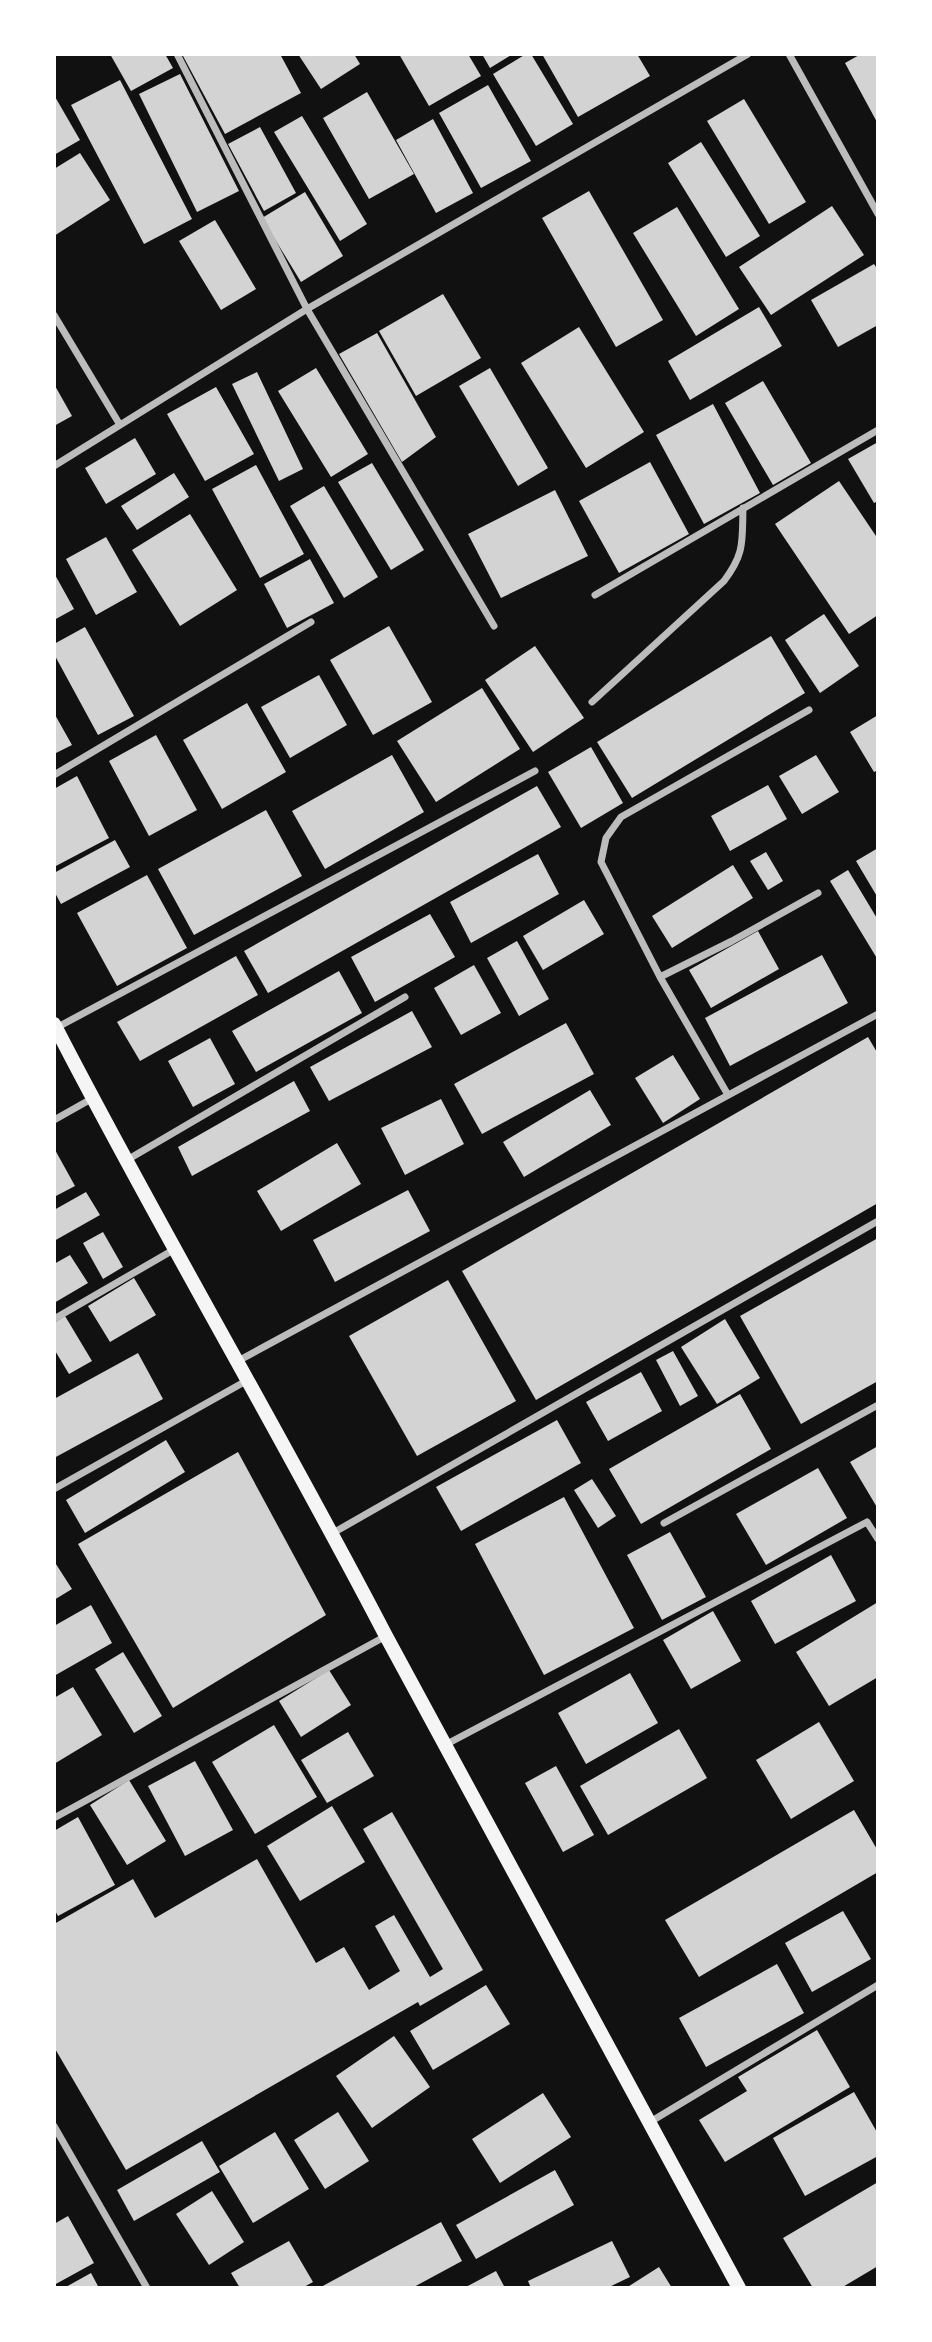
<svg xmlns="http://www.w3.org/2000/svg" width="932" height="2342" font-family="'DM Sans',sans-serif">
	<rect width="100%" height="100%" fill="#111"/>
	<path fill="#d3d3d3" d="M 110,54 L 165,54 L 173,68 L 131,91 Z
		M 185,54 L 280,54 L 301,93 L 225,134 L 183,56 Z
		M 298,54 L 354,54 L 360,64 L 321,89 Z
		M 399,54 L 468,54 L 481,76 L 429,106 Z
		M 482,54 L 513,54 L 490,68 Z
		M 526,54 L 531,54 L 573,124 L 536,146 L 493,74 Z
		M 542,54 L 637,54 L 650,76 L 578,117 Z
		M 861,54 L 878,54 L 878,124 L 845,63 Z
		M 180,74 L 239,191 L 197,212 L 139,94 Z
		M 120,80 L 192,219 L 144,244 L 71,105 Z
		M 488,85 L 531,161 L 481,188 L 439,113 Z
		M 367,92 L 414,174 L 369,199 L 323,118 Z
		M 54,95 L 80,140 L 54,155 Z
		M 744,99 L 806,202 L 769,224 L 707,121 Z
		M 302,116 L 367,224 L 340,241 L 274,132 Z
		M 433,119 L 473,193 L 436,213 L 396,140 Z
		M 260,127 L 296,193 L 264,211 L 228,144 Z
		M 701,142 L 760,236 L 726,257 L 668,163 Z
		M 80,153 L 110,200 L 54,236 L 54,169 Z
		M 589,191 L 663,320 L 616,347 L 542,218 Z
		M 305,192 L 343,256 L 301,282 L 262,218 Z
		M 832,206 L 864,255 L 771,315 L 739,267 Z
		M 677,207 L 739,309 L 696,336 L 633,233 Z
		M 215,220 L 256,289 L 221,310 L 179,241 Z
		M 874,264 L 878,270 L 878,325 L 838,347 L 811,300 Z
		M 443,294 L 481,358 L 416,396 L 379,331 Z
		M 759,307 L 782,346 L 690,400 L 668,361 Z
		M 579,327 L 644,432 L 586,468 L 521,363 Z
		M 377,333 L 436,437 L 402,462 L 339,354 Z
		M 316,368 L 368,454 L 331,477 L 278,391 Z
		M 490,368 L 548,468 L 518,486 L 459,386 Z
		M 257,372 L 303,469 L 279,481 L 232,384 Z
		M 763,381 L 811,463 L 773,485 L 725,403 Z
		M 54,384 L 72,416 L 54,426 Z
		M 216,387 L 254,454 L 205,481 L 167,414 Z
		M 713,404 L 760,493 L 704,524 L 656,435 Z
		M 135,438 L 156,474 L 106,504 L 85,468 Z
		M 878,442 L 878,501 L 874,503 L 848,459 Z
		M 650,462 L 689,534 L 619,573 L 579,501 Z
		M 372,463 L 424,550 L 391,570 L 338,482 Z
		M 256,465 L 304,554 L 260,578 L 212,489 Z
		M 174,473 L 189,497 L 137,530 L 121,506 Z
		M 839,481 L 878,539 L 878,615 L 849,634 L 775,524 Z
		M 324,486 L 378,577 L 344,598 L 290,506 Z
		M 555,490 L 588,556 L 501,598 L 468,534 Z
		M 190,514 L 237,590 L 180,626 L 132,550 Z
		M 106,537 L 137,592 L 96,615 L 66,559 Z
		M 310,559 L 334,603 L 287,628 L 264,584 Z
		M 54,573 L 74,609 L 54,620 Z
		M 824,614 L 859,666 L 820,693 L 785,640 Z
		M 389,626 L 432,702 L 373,735 L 330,660 Z
		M 85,627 L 134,716 L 98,735 L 54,654 L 54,644 Z
		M 771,636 L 805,693 L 632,798 L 597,742 Z
		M 535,646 L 584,718 L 533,752 L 485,680 Z
		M 319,675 L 347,725 L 290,758 L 261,707 Z
		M 482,688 L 520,749 L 436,802 L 397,741 Z
		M 247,703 L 286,772 L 222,809 L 183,740 Z
		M 54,713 L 72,745 L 54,754 Z
		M 878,715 L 878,770 L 874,772 L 850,732 Z
		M 156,735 L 197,810 L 149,836 L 109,761 Z
		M 591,747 L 623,803 L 581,828 L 548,772 Z
		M 392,755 L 424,812 L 325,869 L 292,811 Z
		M 816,755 L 839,792 L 802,814 L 779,776 Z
		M 77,776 L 109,838 L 54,867 L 54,789 Z
		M 768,785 L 787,819 L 730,851 L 711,816 Z
		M 537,786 L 561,827 L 268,993 L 244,951 Z
		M 266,810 L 302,876 L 194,935 L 158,869 Z
		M 115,840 L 130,867 L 61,904 L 54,891 L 54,873 Z
		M 878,848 L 878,898 L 856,861 Z
		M 766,852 L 783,881 L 768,890 L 750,861 Z
		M 538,854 L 559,894 L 471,943 L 450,902 Z
		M 733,865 L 753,898 L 672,948 L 652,916 Z
		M 848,870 L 878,920 L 878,960 L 830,881 Z
		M 147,875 L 187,948 L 117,986 L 77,913 Z
		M 584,900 L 604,934 L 543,970 L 523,936 Z
		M 430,914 L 455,957 L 375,1002 L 351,957 Z
		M 758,931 L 779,969 L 711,1008 L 689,970 Z
		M 517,941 L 549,999 L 519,1016 L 487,958 Z
		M 822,955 L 848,1003 L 730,1066 L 705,1018 Z
		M 236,956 L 258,995 L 140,1061 L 117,1022 Z
		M 474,965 L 501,1013 L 461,1035 L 434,988 Z
		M 339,971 L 362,1013 L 256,1072 L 232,1031 Z
		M 412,1011 L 432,1047 L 329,1101 L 310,1067 Z
		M 566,1023 L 594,1074 L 482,1134 L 454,1084 Z
		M 868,1037 L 878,1054 L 878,1203 L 536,1400 L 462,1271 Z
		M 210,1038 L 235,1084 L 193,1107 L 168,1061 Z
		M 673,1055 L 700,1099 L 663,1123 L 635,1078 Z
		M 294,1081 L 310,1111 L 192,1176 L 178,1147 Z
		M 590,1090 L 611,1125 L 524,1177 L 503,1142 Z
		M 441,1099 L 464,1144 L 405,1175 L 381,1128 Z
		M 337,1143 L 361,1184 L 281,1231 L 257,1191 Z
		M 54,1148 L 75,1186 L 54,1197 Z
		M 408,1190 L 430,1231 L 335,1282 L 313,1240 Z
		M 86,1192 L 100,1215 L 54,1241 L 54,1210 Z
		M 103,1232 L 123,1267 L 103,1279 L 83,1243 Z
		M 878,1238 L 878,1381 L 801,1424 L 740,1316 Z
		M 70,1255 L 88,1283 L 54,1303 L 54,1264 Z
		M 134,1278 L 156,1315 L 110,1342 L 88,1306 Z
		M 448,1280 L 516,1401 L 417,1456 L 349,1336 Z
		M 65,1316 L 92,1361 L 69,1374 L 54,1349 L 54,1323 Z
		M 725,1319 L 760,1378 L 717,1404 L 681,1347 Z
		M 673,1351 L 698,1396 L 680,1406 L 656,1360 Z
		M 138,1353 L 163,1399 L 54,1458 L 54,1399 Z
		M 641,1372 L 662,1411 L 608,1441 L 586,1402 Z
		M 740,1394 L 771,1449 L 641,1524 L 609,1469 Z
		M 557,1420 L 581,1463 L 461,1531 L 436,1487 Z
		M 166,1440 L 185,1472 L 85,1533 L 66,1500 Z
		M 878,1446 L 878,1509 L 850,1462 Z
		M 238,1452 L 326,1615 L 173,1708 L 78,1544 Z
		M 818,1468 L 847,1518 L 766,1565 L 736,1514 Z
		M 592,1479 L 616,1516 L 598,1528 L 574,1490 Z
		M 564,1497 L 634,1628 L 544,1675 L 475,1544 Z
		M 670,1532 L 706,1597 L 662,1620 L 627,1555 Z
		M 831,1555 L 856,1601 L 775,1644 L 751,1601 Z
		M 54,1561 L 72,1589 L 54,1600 Z
		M 878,1602 L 878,1677 L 829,1706 L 796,1652 Z
		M 91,1605 L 112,1643 L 54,1676 L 54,1626 Z
		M 713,1611 L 741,1661 L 691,1689 L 663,1640 Z
		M 123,1652 L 162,1716 L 134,1733 L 95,1669 Z
		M 329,1670 L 351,1705 L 301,1737 L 279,1701 Z
		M 630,1673 L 658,1723 L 586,1764 L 558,1713 Z
		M 73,1687 L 102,1735 L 54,1764 L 54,1698 Z
		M 819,1722 L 854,1781 L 791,1819 L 756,1760 Z
		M 274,1725 L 317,1797 L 255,1834 L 212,1762 Z
		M 679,1729 L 707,1778 L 608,1835 L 580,1786 Z
		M 348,1732 L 374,1776 L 327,1803 L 301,1760 Z
		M 195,1761 L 233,1830 L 185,1856 L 148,1786 Z
		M 556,1766 L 594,1835 L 563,1852 L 525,1783 Z
		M 129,1780 L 166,1841 L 127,1865 L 90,1805 Z
		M 332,1806 L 365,1862 L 300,1901 L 267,1846 Z
		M 854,1810 L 878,1851 L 878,1872 L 699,1977 L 665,1920 Z
		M 392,1812 L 483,1970 L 420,2006 L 418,2002 L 126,2170 L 54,2047 L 54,1924 L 133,1879 L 155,1918 L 257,1859 L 316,1963 L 344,1947 L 369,1990 L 400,1971 L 375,1926 L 394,1915 L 430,1977 L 443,1969 L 363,1829 Z
		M 78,1817 L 115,1885 L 58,1916 L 54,1909 L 54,1831 Z
		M 843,1911 L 871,1959 L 812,1992 L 785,1943 Z
		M 777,1964 L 804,2013 L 706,2067 L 679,2018 Z
		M 486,1985 L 510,2024 L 433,2070 L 410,2031 Z
		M 817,2030 L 850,2087 L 725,2162 L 699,2120 L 747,2091 L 738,2077 Z
		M 394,2036 L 430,2087 L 372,2128 L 336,2076 Z
		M 854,2092 L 878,2134 L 878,2156 L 805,2196 L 773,2138 Z
		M 543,2093 L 571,2137 L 500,2183 L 472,2139 Z
		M 338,2112 L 369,2161 L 325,2189 L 294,2140 Z
		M 275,2132 L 309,2189 L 253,2223 L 219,2166 Z
		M 202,2141 L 220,2172 L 134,2221 L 117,2190 Z
		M 555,2170 L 574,2205 L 476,2259 L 456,2225 Z
		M 878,2182 L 878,2266 L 841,2288 L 813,2288 L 783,2238 Z
		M 212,2191 L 244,2242 L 209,2265 L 176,2214 Z
		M 68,2216 L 94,2263 L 54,2285 L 54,2224 Z
		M 441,2222 L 462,2261 L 412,2288 L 319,2288 Z
		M 289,2241 L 313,2282 L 302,2288 L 240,2288 L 231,2273 Z
		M 612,2241 L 630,2277 L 607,2288 L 531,2288 L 528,2281 Z
		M 659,2267 L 672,2288 L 626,2288 Z
		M 496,2271 L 505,2288 L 464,2288 Z
		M 91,2273 L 99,2288 L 64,2288 Z"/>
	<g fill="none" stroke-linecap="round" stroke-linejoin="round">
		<path stroke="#bcbcbc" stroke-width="7" d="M 177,54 L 307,309 L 494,626
			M 789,54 L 878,214
			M 54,315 L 120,425
			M 54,466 L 307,309 L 748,54
			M 595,595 L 878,430
			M 592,702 L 724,581 C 745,553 742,542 743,508
			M 54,775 L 311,622
			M 660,977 L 732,941 L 818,893
			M 56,1028 L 535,771
			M 728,1095 L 660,977 L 601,862 L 606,838 L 621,817 L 809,710
			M 54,1120 L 93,1098
			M 127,1160 L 405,997
			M 54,1319 L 175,1249
			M 236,1362 L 878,1014
			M 54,1489 L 246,1381
			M 664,1523 L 878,1405
			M 333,1533 L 878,1221
			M 445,1745 L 867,1522 L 878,1539
			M 54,1818 L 386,1636
			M 650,2122 L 878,1985
			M 54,2126 L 147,2288"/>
		<path stroke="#f5f5f5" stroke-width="14" d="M 54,1024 C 160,1230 279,1430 386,1636 L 739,2288"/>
	</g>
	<rect width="932" height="2342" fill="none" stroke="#ffffff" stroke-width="112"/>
</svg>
